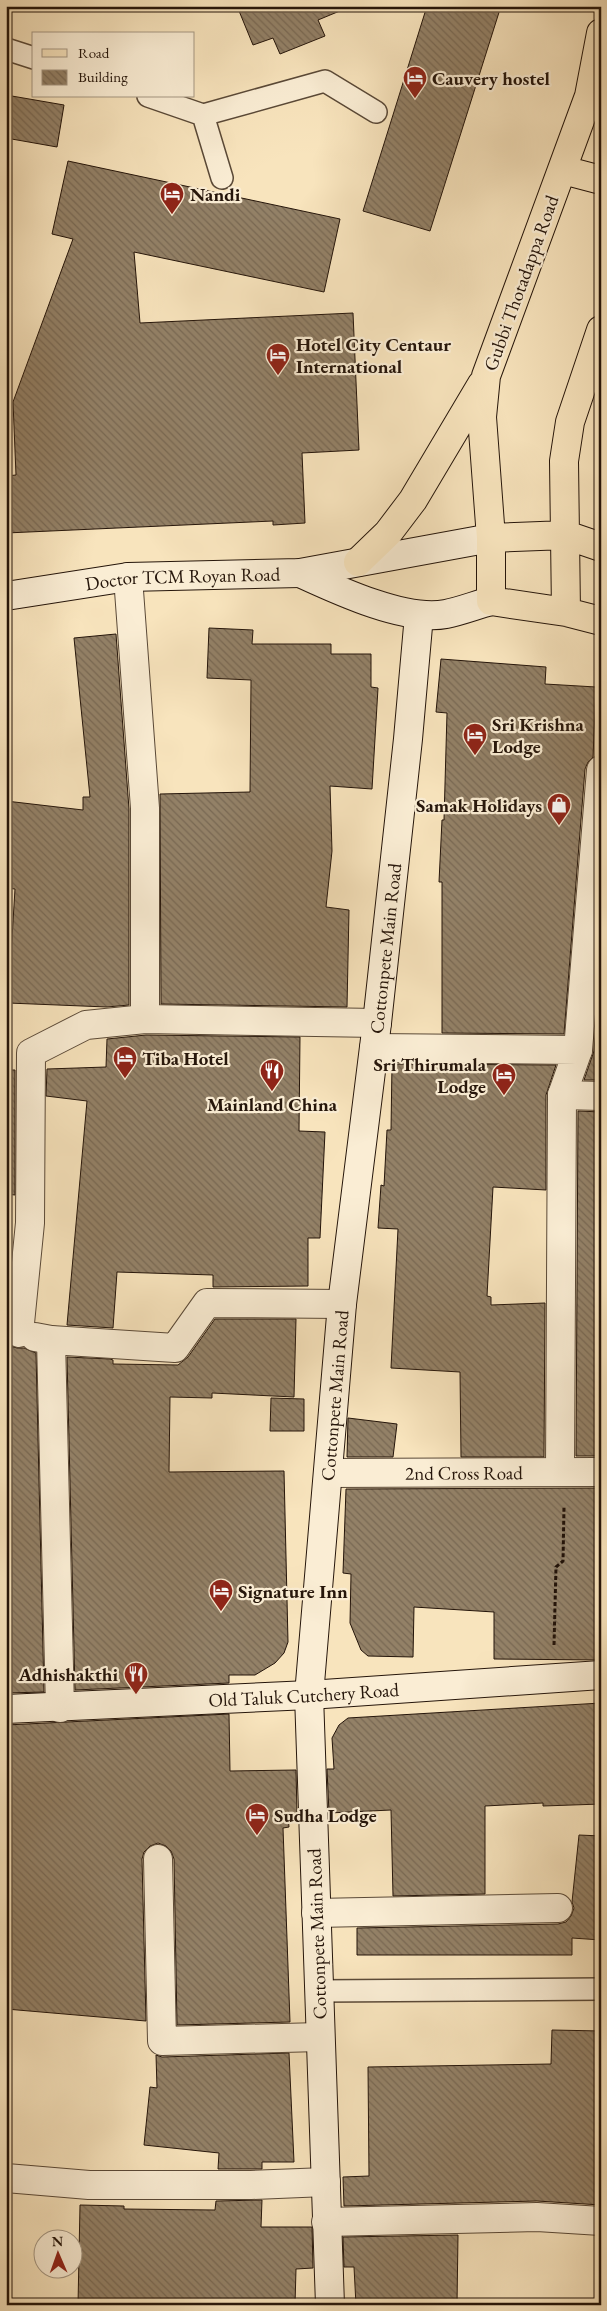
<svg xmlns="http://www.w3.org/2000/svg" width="607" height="2311" font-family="'EB Garamond',serif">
	<defs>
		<pattern id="building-back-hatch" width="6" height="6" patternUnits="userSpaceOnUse" patternTransform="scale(1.25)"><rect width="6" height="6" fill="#938167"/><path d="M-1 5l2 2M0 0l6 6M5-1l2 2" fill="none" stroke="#786853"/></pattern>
	</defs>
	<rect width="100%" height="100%" fill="#f8e4bd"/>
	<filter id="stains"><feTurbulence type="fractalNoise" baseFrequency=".004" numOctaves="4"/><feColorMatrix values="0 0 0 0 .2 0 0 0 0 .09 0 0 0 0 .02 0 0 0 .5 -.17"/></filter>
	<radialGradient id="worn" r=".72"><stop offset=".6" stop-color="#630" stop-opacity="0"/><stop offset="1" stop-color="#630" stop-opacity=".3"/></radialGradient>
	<path fill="url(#building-back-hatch)" stroke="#25150a" d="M 237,6 L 347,6 L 347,8 L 318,20 L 325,36 L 280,54 L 273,38 L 253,45 Z
		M 427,6 L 501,6 L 430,231 L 363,211 Z
		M 6,95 L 64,105 L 57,147 L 6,138 Z
		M 68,161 L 340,219 L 324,292 L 134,252 L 140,323 L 353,313 L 359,450 L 302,453 L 305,523 L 273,525 L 273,521 L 6,533 L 6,476 L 16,475 L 13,402 L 73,239 L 52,234 Z
		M 209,628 L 253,630 L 252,644 L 331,644 L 331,654 L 371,654 L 371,687 L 378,688 L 372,789 L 330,786 L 332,851 L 326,907 L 349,910 L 347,1007 L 161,1004 L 160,794 L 250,792 L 251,680 L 207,678 Z
		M 116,634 L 129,809 L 129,1005 L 107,1007 L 8,1003 L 15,889 L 6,888 L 6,801 L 83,810 L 83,797 L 90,797 L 74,638 Z
		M 441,659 L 546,667 L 545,684 L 596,687 L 593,757 L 588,762 L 585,769 L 564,1034 L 442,1033 L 442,882 L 439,882 L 442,820 L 444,820 L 447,713 L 436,712 Z
		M 598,996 L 601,996 L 601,1080 L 584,1080 L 594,1051 Z
		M 146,1035 L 300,1037 L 299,1131 L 325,1132 L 320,1238 L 308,1238 L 308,1286 L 213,1287 L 213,1275 L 117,1272 L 113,1328 L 67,1325 L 87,1101 L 46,1096 L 47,1069 L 106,1067 L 107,1039 Z
		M 392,1064 L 556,1065 L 546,1095 L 546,1190 L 493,1187 L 487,1296 L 491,1297 L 491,1305 L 545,1303 L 544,1457 L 461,1457 L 460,1372 L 391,1368 L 398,1229 L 378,1228 L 381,1185 L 384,1186 L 387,1130 L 391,1130 Z
		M 6,1070 L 15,1070 L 15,1195 L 6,1194 Z
		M 578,1111 L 601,1112 L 601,1456 L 576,1456 Z
		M 215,1319 L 296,1319 L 294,1397 L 212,1393 L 212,1398 L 170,1397 L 169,1472 L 284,1471 L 288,1642 L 284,1653 L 275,1663 L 255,1675 L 229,1675 L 229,1683 L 75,1690 L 67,1357 L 110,1359 L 113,1360 L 113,1364 L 178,1365 L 188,1357 Z
		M 6,1341 L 10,1346 L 17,1348 L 24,1348 L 36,1353 L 44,1692 L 6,1693 Z
		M 271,1398 L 304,1399 L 304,1431 L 270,1431 Z
		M 348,1418 L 397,1424 L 393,1457 L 347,1457 Z
		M 601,1488 L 601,1660 L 494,1659 L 494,1612 L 414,1607 L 413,1657 L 368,1656 L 361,1650 L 350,1623 L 351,1574 L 343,1573 L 346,1489 Z
		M 601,1703 L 601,1804 L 543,1806 L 543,1803 L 485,1806 L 485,1894 L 393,1896 L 391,1810 L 329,1813 L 327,1769 L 334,1769 L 332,1738 L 339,1725 L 348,1718 Z
		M 229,1714 L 230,1771 L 296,1770 L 297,1814 L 288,1815 L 289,1827 L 283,1828 L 290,2022 L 177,2025 L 174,1859 L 171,1851 L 166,1846 L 158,1843 L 150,1846 L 144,1852 L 142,1859 L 146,2021 L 6,2009 L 6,1725 Z
		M 579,1835 L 601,1836 L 601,1940 L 572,1938 L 572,1955 L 357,1955 L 357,1928 L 558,1924 L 566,1922 L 571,1916 L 574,1908 L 572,1902 Z
		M 552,2030 L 601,2031 L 601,2205 L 537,2201 L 344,2206 L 343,2177 L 369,2176 L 368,2067 L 551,2064 Z
		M 289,2053 L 294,2162 L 262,2162 L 262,2169 L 218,2169 L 219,2153 L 144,2145 L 150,2087 L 157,2088 L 156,2055 L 162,2057 Z
		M 262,2200 L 261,2227 L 312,2227 L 313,2268 L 296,2269 L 295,2305 L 78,2305 L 80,2205 L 124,2206 L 124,2209 L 215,2210 L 216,2201 Z
		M 458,2235 L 457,2305 L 356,2305 L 354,2267 L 344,2267 L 343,2237 Z"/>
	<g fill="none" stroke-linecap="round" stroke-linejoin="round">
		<defs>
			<path id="lane" d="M 6,49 L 34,58
				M 148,96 L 203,115 L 222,178
				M 203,115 L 325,81 L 376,112
				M 319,1991 L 601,1989"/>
			<g id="street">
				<path d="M 128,577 L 145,808 L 145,1019"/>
				<path d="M 374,1048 L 578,1050 L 562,1095 L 560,1471"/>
				<path d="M 578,1050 L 601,770"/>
				<path d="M 562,1095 L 601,1096"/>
				<path d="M 19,1333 L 30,1223 L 31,1053 L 86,1025 L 145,1019 L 377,1023"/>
				<path d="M 35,1337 L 51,1340 L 175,1348 L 207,1303 L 342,1304"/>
				<path d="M 51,1340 L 60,1708"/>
				<path id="s1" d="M 328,1473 L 601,1472"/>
				<path d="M 158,1859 L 162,2041 L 320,2037"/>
				<path d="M 316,1913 L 558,1908"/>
				<path d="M 6,2178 L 89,2185 L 251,2185 L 326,2182"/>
				<path d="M 326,2222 L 537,2217 L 601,2221"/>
			</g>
			<g id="secondary">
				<path d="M 300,573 C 337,590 405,622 446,614 C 461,611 476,605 491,601"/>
				<path id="s2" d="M 6,596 L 128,577 L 300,573 L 491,538"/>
				<path id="s3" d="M 6,1709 L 309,1695 L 601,1675"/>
				<path id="s4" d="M 330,2305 L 309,1695 L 342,1304 L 377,1023 L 408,739 L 419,615"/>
			</g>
			<path id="primary" d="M 601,33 L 589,96 L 486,376 L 482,417 L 491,538 L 491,601 L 566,612 L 601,621
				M 563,170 L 601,180
				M 491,538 L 566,535 L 601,547
				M 358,562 L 388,533 L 413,500 L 482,384
				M 566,612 L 564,461 L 570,422 L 601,330"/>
		</defs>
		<use href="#lane" stroke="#5a4937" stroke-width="24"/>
		<use href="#street" stroke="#5a4937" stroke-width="30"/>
		<use href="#secondary" stroke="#25150a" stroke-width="30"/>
		<use href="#primary" stroke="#25150a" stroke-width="30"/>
		<path stroke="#25150a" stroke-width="3" stroke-dasharray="4 2.5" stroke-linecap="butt" d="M 554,1645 L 556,1567 L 563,1561 L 564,1507"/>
		<use href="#lane" stroke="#faedd4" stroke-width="21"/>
		<use href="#street" stroke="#faedd4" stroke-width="28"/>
		<use href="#secondary" stroke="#faedd4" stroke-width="28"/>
		<use href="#primary" stroke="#f8e4bd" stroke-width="28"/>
	</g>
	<defs>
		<symbol id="hotel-pin" viewBox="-11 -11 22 30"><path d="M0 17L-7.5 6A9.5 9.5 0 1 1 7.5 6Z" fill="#8f2418" stroke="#faedd4"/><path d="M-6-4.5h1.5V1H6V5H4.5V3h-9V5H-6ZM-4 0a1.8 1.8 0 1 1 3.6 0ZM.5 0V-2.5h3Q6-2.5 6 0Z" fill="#fff"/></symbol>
		<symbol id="shop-pin" viewBox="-11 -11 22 30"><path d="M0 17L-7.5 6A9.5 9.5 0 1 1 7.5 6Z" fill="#8f2418" stroke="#faedd4"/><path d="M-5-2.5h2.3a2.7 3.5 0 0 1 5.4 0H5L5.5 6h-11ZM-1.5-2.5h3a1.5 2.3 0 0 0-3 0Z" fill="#fff"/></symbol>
		<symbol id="restaurant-pin" viewBox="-11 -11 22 30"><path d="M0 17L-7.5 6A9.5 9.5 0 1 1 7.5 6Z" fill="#8f2418" stroke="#faedd4"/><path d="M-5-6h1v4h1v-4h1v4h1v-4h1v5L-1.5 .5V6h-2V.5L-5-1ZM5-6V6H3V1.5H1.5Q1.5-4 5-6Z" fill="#fff"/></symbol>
	</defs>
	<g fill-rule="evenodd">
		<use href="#hotel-pin" x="401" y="64" width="28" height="38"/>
		<use href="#hotel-pin" x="158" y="180" width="28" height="38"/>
		<use href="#hotel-pin" x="264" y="341" width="28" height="38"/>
		<use href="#hotel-pin" x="461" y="721" width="28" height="38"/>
		<use href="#shop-pin" x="545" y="791" width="28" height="38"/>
		<use href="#hotel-pin" x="111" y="1044" width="28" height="38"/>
		<use href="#restaurant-pin" x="258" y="1057" width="28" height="38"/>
		<use href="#hotel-pin" x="490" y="1061" width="28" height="38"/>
		<use href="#hotel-pin" x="207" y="1577" width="28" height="38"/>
		<use href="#restaurant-pin" x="122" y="1660" width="28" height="38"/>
		<use href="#hotel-pin" x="243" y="1801" width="28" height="38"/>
	</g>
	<g text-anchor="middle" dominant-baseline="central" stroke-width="4.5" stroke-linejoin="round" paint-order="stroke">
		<g font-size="19" font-weight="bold" fill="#25150a" stroke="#faedd4" text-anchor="start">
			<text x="432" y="78">Cauvery hostel</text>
			<text x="190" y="194">Nandi</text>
			<text x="296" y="344">Hotel City Centaur<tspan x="296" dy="22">International</tspan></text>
			<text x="492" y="724">Sri Krishna<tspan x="492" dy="22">Lodge</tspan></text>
			<text x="542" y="805" text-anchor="end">Samak Holidays</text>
			<text x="142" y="1058">Tiba Hotel</text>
			<text x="486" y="1064" text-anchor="end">Sri Thirumala<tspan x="486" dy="22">Lodge</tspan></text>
			<text x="272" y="1104" text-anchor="middle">Mainland China</text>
			<text x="238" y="1591">Signature Inn</text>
			<text x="118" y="1674" text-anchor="end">Adhishakthi</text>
			<text x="274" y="1815">Sudha Lodge</text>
		</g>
		<g font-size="19" fill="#25150a" stroke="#faedd4">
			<text transform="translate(521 283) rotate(-70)">Gubbi Thotadappa Road</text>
			<text stroke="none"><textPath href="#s2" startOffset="178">Doctor TCM Royan Road</textPath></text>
			<text stroke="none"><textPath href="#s4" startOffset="1361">Cottonpete Main Road</textPath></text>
			<text stroke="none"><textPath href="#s4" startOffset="911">Cottonpete Main Road</textPath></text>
			<text stroke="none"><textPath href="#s1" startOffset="136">2nd Cross Road</textPath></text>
			<text stroke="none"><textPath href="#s3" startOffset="298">Old Taluk Cutchery Road</textPath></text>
			<text transform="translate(317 1934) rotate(-92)">Cottonpete Main Road</text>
		</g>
	</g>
	<rect width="607" height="2311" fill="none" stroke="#f8e4bd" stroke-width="25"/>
	<rect x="8" y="8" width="592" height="2296" fill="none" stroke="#25150a" stroke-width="2.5"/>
	<rect x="12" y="12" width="582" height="2286" fill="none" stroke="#25150a"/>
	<rect x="32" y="32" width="162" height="65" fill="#faedd4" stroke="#a59783"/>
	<rect x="42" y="49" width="25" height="8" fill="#f8e4bd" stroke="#a59783"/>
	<text x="78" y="58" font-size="15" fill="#25150a">Road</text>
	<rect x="42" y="70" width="25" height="15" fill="url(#building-back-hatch)" stroke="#a59783"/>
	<text x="78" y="82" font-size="15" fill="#25150a">Building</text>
	<g transform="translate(58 2254) rotate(358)"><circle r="24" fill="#faedd4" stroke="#a59783"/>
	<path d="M0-4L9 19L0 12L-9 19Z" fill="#8f2418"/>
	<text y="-8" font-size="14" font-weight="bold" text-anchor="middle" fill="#25150a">N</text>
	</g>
	<rect width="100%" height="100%" filter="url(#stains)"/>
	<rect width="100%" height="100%" fill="url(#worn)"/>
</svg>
